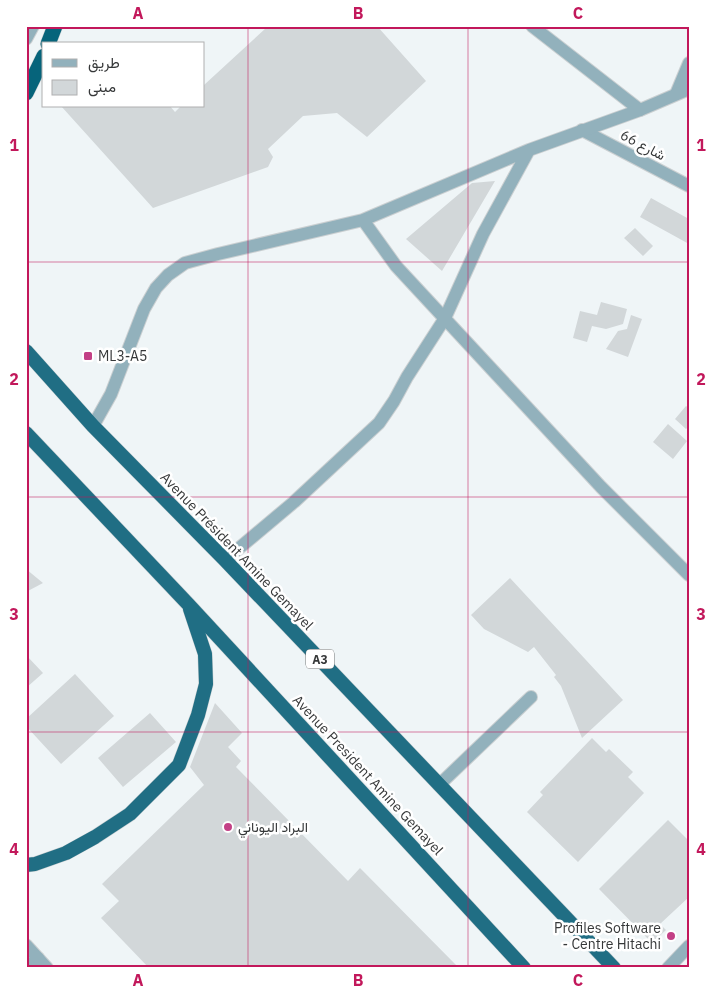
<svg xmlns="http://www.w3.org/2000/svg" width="715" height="994" font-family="'IBM Plex Sans',Vazirmatn,sans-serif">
	<rect width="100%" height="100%" fill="#eff5f7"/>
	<path fill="#d2d7d9" d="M 264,26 L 377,26 L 426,81 L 367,137 L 337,113 L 303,116 L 268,149 L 273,157 L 268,167 L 153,208 L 61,106 L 170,106 L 175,112 L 181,106 L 204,106 L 204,85 L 266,28 Z
		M 495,181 L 442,271 L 406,239 L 472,183 Z
		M 651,198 L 689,219 L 689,244 L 640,217 Z
		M 635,228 L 653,246 L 643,256 L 624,238 Z
		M 601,302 L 627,309 L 623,324 L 606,329 L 592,326 L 587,342 L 573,338 L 580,311 L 597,315 Z
		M 631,315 L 642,319 L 628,357 L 606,349 L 618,331 L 627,329 Z
		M 686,406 L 689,408 L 689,426 L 686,429 L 675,419 Z
		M 668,424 L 687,441 L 673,459 L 653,442 Z
		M 26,569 L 43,583 L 26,592 Z
		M 510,578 L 623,700 L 582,738 L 561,686 L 554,677 L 556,675 L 534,647 L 528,652 L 484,629 L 471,615 Z
		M 26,655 L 43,673 L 26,688 Z
		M 75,674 L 114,716 L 61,764 L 26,726 L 26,719 Z
		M 215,703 L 242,733 L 228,747 L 241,761 L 236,767 L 348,881 L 360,868 L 459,968 L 149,968 L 101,918 L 119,901 L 102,884 L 204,785 L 190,767 Z
		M 150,713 L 176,742 L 123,787 L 98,758 Z
		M 592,738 L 606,752 L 609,749 L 633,772 L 628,777 L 644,793 L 578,862 L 527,812 L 543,795 L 540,792 Z
		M 668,820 L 689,841 L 689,897 L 660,924 L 666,930 L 652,943 L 599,889 Z"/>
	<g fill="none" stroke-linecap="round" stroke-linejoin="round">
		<defs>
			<path id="service" d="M 676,94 L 689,63
				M 439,785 L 531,697"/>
			<path id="minor" d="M 532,26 L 640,110
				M 582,130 L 689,186
				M 27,968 L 38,958
				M 668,968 L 689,946"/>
			<path id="tertiary" d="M 26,39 L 33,26
				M 363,220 L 396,266 L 601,487 L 689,575
				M 93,426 L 111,394 L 144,309 L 156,288 L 168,275 L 185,263 L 218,254 L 363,220 L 529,150 L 640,110 L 689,89
				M 225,560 L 294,502 L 379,423 L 394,401 L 407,377 L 445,318 L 483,234 L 529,150
				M 26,945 L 47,968"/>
			<path id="trunk" d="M 26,351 L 93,426 L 225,560 L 614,968
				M 26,433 L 188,604 L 524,968
				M 26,865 L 35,864 L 66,853 L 95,837 L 130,814 L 179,765 L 198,715 L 206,684 L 205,654 L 190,609"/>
			<path id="motorway" d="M 48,44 L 55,26
				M 26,93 L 44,56"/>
		</defs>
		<use href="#service" stroke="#cacfd1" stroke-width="14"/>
		<use href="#minor" stroke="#cacfd1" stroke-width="14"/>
		<use href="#tertiary" stroke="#cacfd1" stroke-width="14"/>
		<use href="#trunk" stroke="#cacfd1" stroke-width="15"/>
		<use href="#motorway" stroke="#cacfd1" stroke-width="16"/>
		<use href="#service" stroke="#92b1bc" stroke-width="12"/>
		<use href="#minor" stroke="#92b1bc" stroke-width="12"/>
		<use href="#tertiary" stroke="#92b1bc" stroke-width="12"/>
		<use href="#trunk" stroke="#206e84" stroke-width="14"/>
		<use href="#motorway" stroke="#06647b" stroke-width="15"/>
	</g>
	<path fill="none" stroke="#c2185b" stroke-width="1" stroke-opacity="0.55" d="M 248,26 L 248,968M 468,26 L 468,968M 26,262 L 689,262M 26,497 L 689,497M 26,732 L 689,732"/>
	<g fill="#c34086" stroke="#fff" stroke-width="2">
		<rect x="83" y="351" width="10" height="10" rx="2.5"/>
		<circle cx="228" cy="827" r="5"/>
		<circle cx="671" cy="936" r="5"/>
	</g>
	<g text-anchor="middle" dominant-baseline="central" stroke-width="5" stroke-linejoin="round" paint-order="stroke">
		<rect fill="#fff" stroke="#727474" stroke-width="1" x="306" y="649.5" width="28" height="19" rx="4"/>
		<g font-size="12" font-weight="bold" fill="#363839">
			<text x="320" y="659">A3</text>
		</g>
		<g font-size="14" fill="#363839" stroke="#fff">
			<text transform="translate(643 145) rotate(28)">شارع 66</text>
			<text transform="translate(237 551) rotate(46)">Avenue Président Amine Gemayel</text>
			<text transform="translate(368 775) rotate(47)">Avenue President Amine Gemayel</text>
		</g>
		<g font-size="14" fill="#363839" stroke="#fff" text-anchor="start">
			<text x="98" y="356">ML3-A5</text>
			<text x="238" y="827">البراد اليوناني</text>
			<text x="661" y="928" text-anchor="end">Profiles Software<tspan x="661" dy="16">- Centre Hitachi</tspan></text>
		</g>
	</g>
	<rect width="715" height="994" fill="none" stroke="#ffffff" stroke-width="55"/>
	<rect x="42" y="42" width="162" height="65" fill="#ffffff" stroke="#afafb0"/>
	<rect x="52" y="59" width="25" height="8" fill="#92b1bc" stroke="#afafb0"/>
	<text x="88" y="68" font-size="15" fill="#363839">طريق</text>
	<rect x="52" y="80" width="25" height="15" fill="#d2d7d9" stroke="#afafb0"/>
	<text x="88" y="92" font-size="15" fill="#363839">مبنى</text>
	<rect x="28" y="28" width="660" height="938" fill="none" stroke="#c2185b" stroke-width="2"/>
	<g font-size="16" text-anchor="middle" font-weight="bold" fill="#c2185b">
		<text x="138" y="19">A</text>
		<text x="358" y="19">B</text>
		<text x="578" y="19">C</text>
		<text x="14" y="151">1</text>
		<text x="701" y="151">1</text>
		<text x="14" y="385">2</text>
		<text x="701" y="385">2</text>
		<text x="14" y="620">3</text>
		<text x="701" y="620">3</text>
		<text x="14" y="855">4</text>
		<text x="701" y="855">4</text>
		<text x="138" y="986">A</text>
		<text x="358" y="986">B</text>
		<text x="578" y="986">C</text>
	</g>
</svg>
